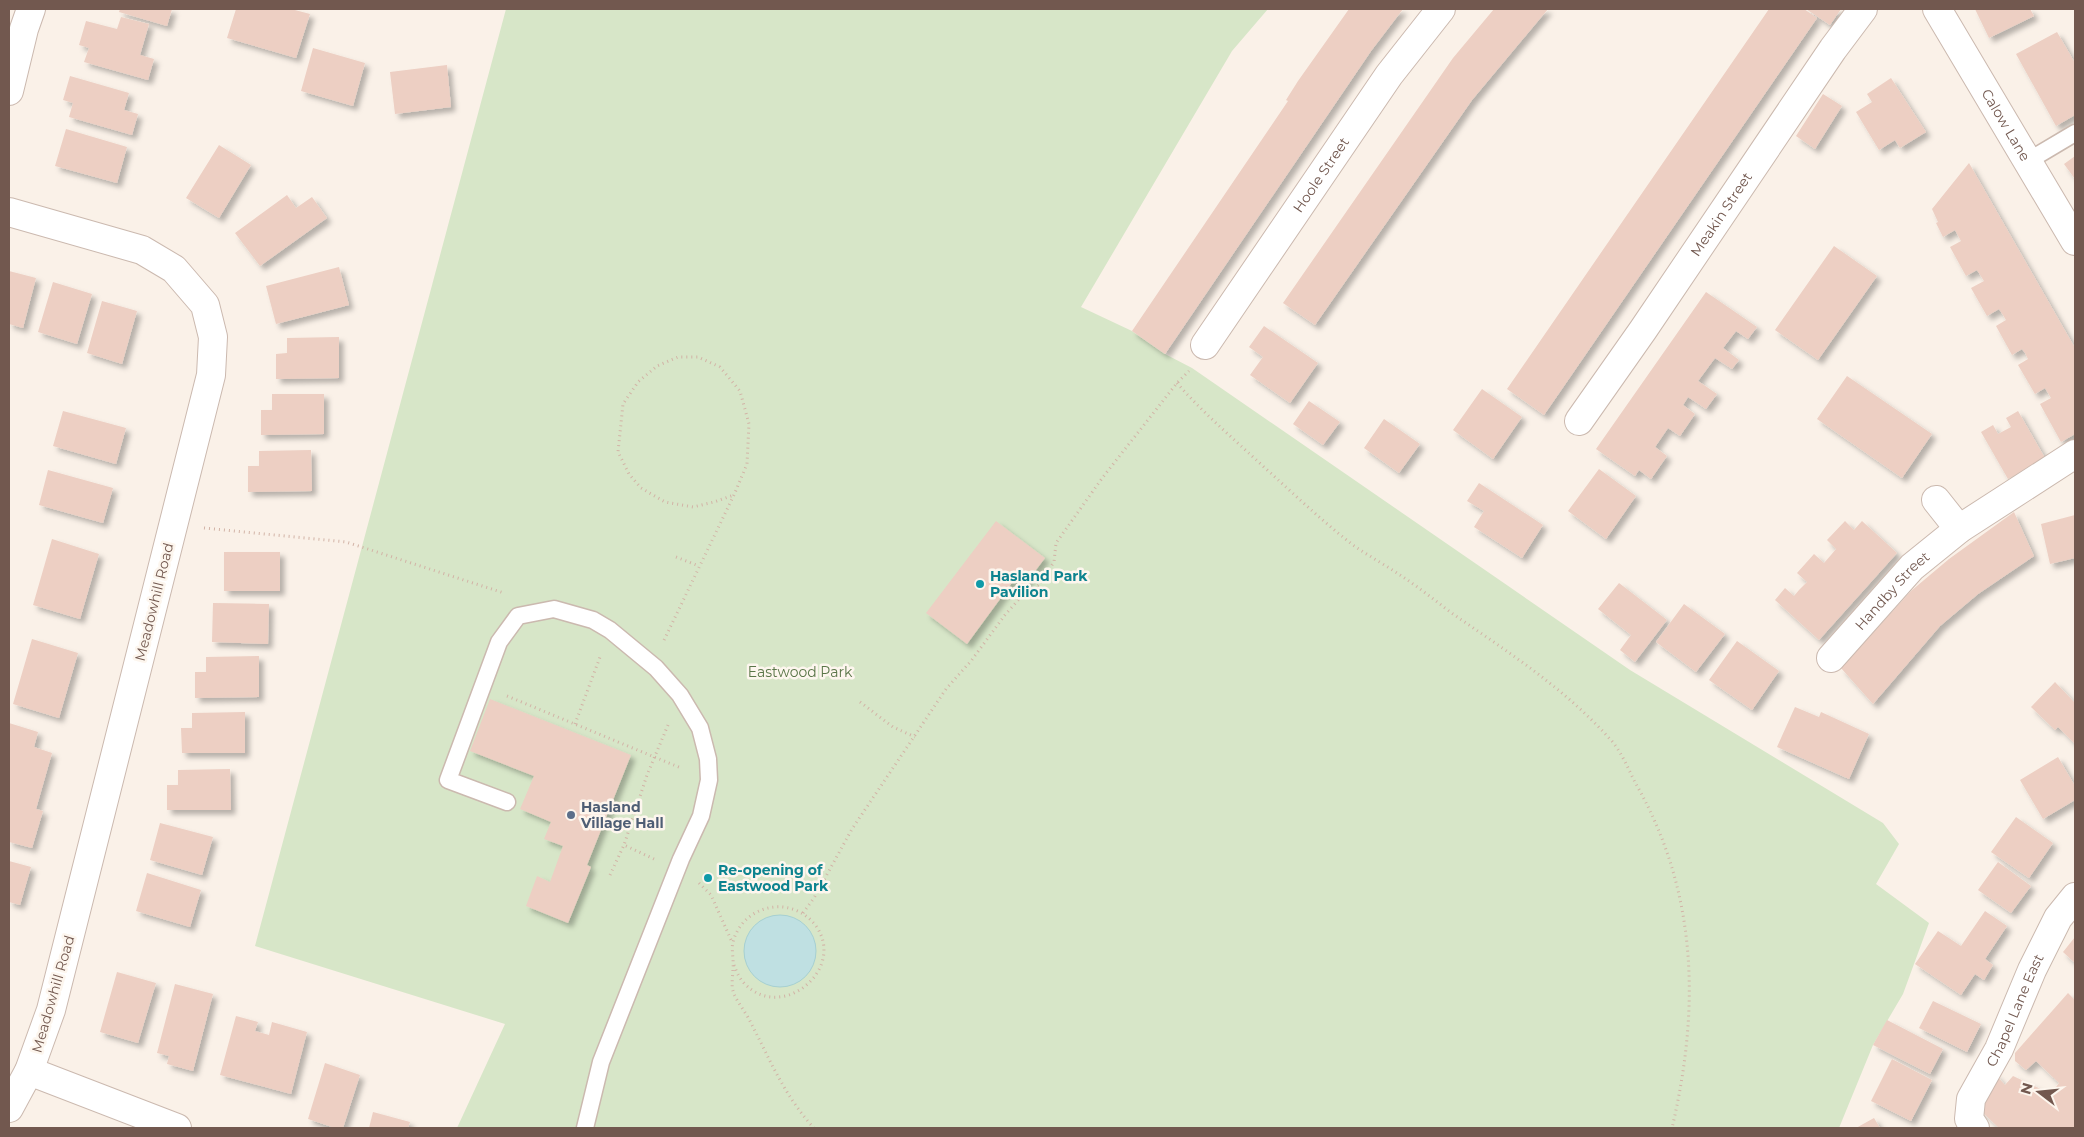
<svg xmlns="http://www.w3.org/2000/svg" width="2084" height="1137" font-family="Montserrat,sans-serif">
	<defs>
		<filter id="shadow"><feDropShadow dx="4.5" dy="4.5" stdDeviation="2.5" flood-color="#0004"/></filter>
	</defs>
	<rect width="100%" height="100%" fill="#faf1e8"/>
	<path fill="#d7e6c8" d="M 506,9 L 1268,9 L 1232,51 L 1081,307 L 1132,331 L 1165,354 L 1192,368 L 1630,670 L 1883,823 L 1899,844 L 1876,884 L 1929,923 L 1903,994 L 1873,1045 L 1839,1128 L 457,1128 L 505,1024 L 255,946 Z"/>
	<path fill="#bfe0e2" stroke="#a6d0d2" d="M744 951a36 36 0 1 1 72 0a36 36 0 1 1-72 0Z"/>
	<path fill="#edcfc3" filter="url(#shadow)" d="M 120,9 L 172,9 L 167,26 L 119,12 Z
		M 236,9 L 291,9 L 310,14 L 296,58 L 227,38 Z
		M 1349,9 L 1403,9 L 1371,51 L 1165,354 L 1132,331 L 1288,101 L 1286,100 L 1298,81 Z
		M 1494,9 L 1548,9 L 1472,100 L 1315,325 L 1283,303 L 1453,58 Z
		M 1769,9 L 1804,9 L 1817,18 L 1544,415 L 1507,389 Z
		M 1806,9 L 1841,9 L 1830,25 Z
		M 1975,9 L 2030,9 L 2034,16 L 1989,38 Z
		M 121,17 L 149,24 L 140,55 L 154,59 L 148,80 L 84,62 L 89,48 L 79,45 L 86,21 L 117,29 Z
		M 2057,32 L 2075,63 L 2075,115 L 2056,126 L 2016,54 Z
		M 313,48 L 365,63 L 353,106 L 301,91 Z
		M 447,65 L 451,107 L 395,114 L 390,72 Z
		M 70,76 L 129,93 L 124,110 L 138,114 L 132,135 L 69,117 L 73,103 L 63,100 Z
		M 1891,78 L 1926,132 L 1900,148 L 1895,140 L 1879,150 L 1856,112 L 1872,102 L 1867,94 Z
		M 1823,94 L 1842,106 L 1815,149 L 1796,136 Z
		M 66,129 L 127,147 L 117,183 L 55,166 Z
		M 219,145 L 251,165 L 219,218 L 186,198 Z
		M 2075,156 L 2075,179 L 2064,164 Z
		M 1969,163 L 2075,348 L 2075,434 L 2061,442 L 2040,404 L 2051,398 L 2045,388 L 2035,394 L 2018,365 L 2028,359 L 2025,353 L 2022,349 L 2012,355 L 1996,326 L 2006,320 L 2003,315 L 1999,309 L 1987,316 L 1971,288 L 1984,281 L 1977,270 L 1966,276 L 1950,247 L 1961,241 L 1955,230 L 1943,237 L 1936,223 L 1938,222 L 1932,209 Z
		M 287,195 L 296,208 L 312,197 L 327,218 L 260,266 L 235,233 Z
		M 1834,246 L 1877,276 L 1818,360 L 1775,330 Z
		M 339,267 L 349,305 L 276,324 L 266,286 Z
		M 9,271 L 36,278 L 23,328 L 9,324 Z
		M 53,282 L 92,294 L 77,344 L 38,332 Z
		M 1706,292 L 1757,327 L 1748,339 L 1736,331 L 1723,348 L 1739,360 L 1732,369 L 1715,358 L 1698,381 L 1717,394 L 1706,409 L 1688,397 L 1683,405 L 1695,414 L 1680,436 L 1668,428 L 1655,447 L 1667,456 L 1651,479 L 1639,470 L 1635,476 L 1596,449 Z
		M 102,301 L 137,311 L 122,364 L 87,353 Z
		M 1264,326 L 1318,363 L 1290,403 L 1250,375 L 1263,357 L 1249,347 Z
		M 339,337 L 339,378 L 276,379 L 276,354 L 287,353 L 287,338 Z
		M 1847,376 L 1932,434 L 1902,478 L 1817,419 Z
		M 1482,389 L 1522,417 L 1493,459 L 1453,430 Z
		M 272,394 L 324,394 L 324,434 L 261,435 L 261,410 L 272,410 Z
		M 1309,401 L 1340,422 L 1323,445 L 1293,424 Z
		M 63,411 L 126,428 L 116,464 L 53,446 Z
		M 2018,411 L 2045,458 L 2008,479 L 1981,432 L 1993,425 L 1998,434 L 2011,427 L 2006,418 Z
		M 1384,419 L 1420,444 L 1399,473 L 1364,448 Z
		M 311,450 L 312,491 L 248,492 L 248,466 L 259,466 L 259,451 Z
		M 1599,469 L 1636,496 L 1606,539 L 1568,511 Z
		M 48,470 L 113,488 L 103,523 L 39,505 Z
		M 1479,483 L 1543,525 L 1522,558 L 1474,527 L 1484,511 L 1467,501 Z
		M 2014,512 L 2034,556 L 1978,594 L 1940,626 L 1873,704 L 1841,668 L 1911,591 L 1949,559 Z
		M 2075,515 L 2075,558 L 2050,564 L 2041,524 Z
		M 996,521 L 1045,558 L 1023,587 L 1014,580 L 967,644 L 926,613 Z
		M 1845,521 L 1854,530 L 1862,521 L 1897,553 L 1819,640 L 1775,600 L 1785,588 L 1794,596 L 1799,590 L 1807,582 L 1797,573 L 1814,554 L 1824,563 L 1831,555 L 1836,549 L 1827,540 Z
		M 52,539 L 99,554 L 80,619 L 33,605 Z
		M 224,552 L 280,552 L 280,591 L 224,591 Z
		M 1619,583 L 1667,620 L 1635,662 L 1620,650 L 1631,635 L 1598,609 Z
		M 213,603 L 269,604 L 268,644 L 212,642 Z
		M 1684,604 L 1725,634 L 1696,672 L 1656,642 Z
		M 32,639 L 78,653 L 59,718 L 13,704 Z
		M 1737,641 L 1779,671 L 1752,710 L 1709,680 Z
		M 259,656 L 259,697 L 195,698 L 195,672 L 206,672 L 206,657 Z
		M 2055,682 L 2075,703 L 2075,744 L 2058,727 L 2055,730 L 2031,707 Z
		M 490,699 L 631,755 L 587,865 L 591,867 L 568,923 L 526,906 L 537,876 L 550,882 L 563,846 L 544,839 L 551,822 L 520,809 L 534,776 L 470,751 Z
		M 1795,707 L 1819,717 L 1821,712 L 1869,734 L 1849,779 L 1777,747 Z
		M 245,712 L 245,753 L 182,753 L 181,728 L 192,728 L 192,713 Z
		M 9,723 L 38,732 L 34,747 L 52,753 L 36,809 L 43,811 L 32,848 L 9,842 Z
		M 2058,757 L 2075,786 L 2075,800 L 2043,819 L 2020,780 Z
		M 230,769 L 231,810 L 167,810 L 167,785 L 178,785 L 178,770 Z
		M 2016,817 L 2053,843 L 2029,878 L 1991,852 Z
		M 160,823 L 213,837 L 202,875 L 150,860 Z
		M 9,861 L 31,867 L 20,905 L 9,902 Z
		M 1998,862 L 2031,886 L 2011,913 L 1978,890 Z
		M 147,873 L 201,890 L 190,927 L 136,911 Z
		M 1985,911 L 2007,926 L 1985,959 L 1993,965 L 1984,980 L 1975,974 L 1961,995 L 1915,964 L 1938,931 L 1961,946 Z
		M 2075,937 L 2075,963 L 2063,952 Z
		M 117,972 L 156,983 L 138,1043 L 100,1032 Z
		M 175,984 L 213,994 L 193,1071 L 167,1064 L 169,1056 L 157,1053 Z
		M 2068,993 L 2075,1000 L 2075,1126 L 2073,1128 L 1999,1128 L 1977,1107 L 1994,1073 L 2005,1085 L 2013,1076 L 2051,1094 L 2059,1083 L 2036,1061 L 2026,1070 L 2015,1061 L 2015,1053 Z
		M 1933,1001 L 1981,1024 L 1967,1052 L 1919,1028 Z
		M 236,1016 L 258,1022 L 255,1031 L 269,1035 L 272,1022 L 307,1032 L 291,1094 L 220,1075 Z
		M 1887,1020 L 1943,1049 L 1930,1074 L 1873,1045 Z
		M 1892,1059 L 1932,1080 L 1911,1121 L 1871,1101 Z
		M 325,1063 L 360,1075 L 343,1128 L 335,1128 L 308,1119 Z
		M 373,1112 L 410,1122 L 408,1128 L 369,1128 Z
		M 1874,1118 L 1880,1128 L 1856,1128 Z"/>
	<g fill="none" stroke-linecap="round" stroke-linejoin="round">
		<defs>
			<path id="service" d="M 2028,161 L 2075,133
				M 507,802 L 448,780 L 499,642 L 518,616 L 554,609 L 593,620 L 610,630 L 656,668 L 680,695 L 700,728 L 708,759 L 709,780 L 701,816 L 681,859 L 601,1062 L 585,1128"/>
			<g id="minor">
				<path d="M 9,91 L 24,29 L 31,9"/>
				<path d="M 9,212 L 142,250 L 174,269 L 205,305 L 213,337 L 211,375 L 51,1010 L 29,1071 L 9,1108"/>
				<path id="s1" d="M 1205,345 L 1389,75 L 1441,9"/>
				<path id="s2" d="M 1579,421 L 1643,330 L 1833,49 L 1863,9"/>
				<path d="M 1936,500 L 1959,529"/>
				<path id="s3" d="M 1831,658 L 1912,567 L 1959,529 L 2075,454"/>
				<path d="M 29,1071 L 177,1128"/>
				<path id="s4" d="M 1975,1128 L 1969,1119 L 1971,1099 L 1999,1049 L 2032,970 L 2058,918 L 2075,897"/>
			</g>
			<g id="tertiary">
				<path id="s5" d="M 1937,9 L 2075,241"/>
			</g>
		</defs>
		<use href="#service" stroke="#cbb9af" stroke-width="19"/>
		<use href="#minor" stroke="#cbb9af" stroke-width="30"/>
		<use href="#tertiary" stroke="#cbb9af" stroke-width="30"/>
		<path stroke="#d2b3a6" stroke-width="3" stroke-dasharray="1 4" stroke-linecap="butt" d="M 1177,383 C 1204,414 1235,440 1265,468 C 1294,494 1322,521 1353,545 C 1370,557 1389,567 1406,579 C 1422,590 1437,602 1453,614 C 1508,652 1564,688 1609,738 C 1621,750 1628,769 1636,784 C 1698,893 1700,1009 1672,1128
			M 204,528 L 346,542 L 504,593
			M 676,557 L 699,566
			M 664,640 L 734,495 L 747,464 L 749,424 L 740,391 L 720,367 L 698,357 L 678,357 L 657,366 L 638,382 L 623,404 L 618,452 L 629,474 L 641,488 L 665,502 L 693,507 L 714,502 L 734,495
			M 507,696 L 681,768
			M 860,702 L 893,727 L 915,737
			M 575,724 L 600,657
			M 654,859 L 624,845 L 647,775 L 668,725
			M 610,875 L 624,845
			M 699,883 L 711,895 L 732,942
			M 803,913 L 814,898 L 852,829 L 946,689 L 971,661 L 1005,615 L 1021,597 L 1039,585 L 1054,562 L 1056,543 L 1103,477 L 1177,383 L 1189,371
			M 734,965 C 736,971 739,977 743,982 C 780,1024 847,970 816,926 C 792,894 743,904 733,942 C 731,949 734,960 733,968 C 733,975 731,985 733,991 C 736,1001 745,1011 750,1021 C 769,1058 785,1097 814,1128"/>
		<use href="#service" stroke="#fff" stroke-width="16"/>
		<use href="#minor" stroke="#fff" stroke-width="28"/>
		<use href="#tertiary" stroke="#fff" stroke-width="28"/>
	</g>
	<g fill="#0f9aa8" stroke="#fdf6ee" stroke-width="2">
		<circle cx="980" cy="584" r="5"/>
		<circle cx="708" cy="878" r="5"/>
	</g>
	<circle fill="#5c6f8a" stroke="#fdf6ee" stroke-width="2" cx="571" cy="815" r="5"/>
	<g text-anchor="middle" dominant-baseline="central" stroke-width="5" stroke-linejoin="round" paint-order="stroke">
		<g font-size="14" fill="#72584f" stroke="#fdf6ee">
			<text stroke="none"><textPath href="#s5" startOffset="135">Calow Lane</textPath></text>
			<text stroke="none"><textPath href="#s1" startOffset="206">Hoole Street</textPath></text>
			<text stroke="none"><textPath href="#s2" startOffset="251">Meakin Street</textPath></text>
			<text stroke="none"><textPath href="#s3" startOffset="91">Handby Street</textPath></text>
			<text transform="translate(154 602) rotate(-76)">Meadowhill Road</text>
			<text transform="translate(53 994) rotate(-74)">Meadowhill Road</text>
			<text stroke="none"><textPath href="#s4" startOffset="130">Chapel Lane East</textPath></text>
		</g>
		<g font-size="14" font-weight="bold" fill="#0d838f" stroke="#fdf6ee" text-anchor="start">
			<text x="990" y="576">Hasland Park<tspan x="990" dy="16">Pavilion</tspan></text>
			<text x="718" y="870">Re-opening of<tspan x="718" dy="16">Eastwood Park</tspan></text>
		</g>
		<g font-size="14" fill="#5a7648" stroke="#fdf6ee">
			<text x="800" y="672">Eastwood Park</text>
		</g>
		<g font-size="14" font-weight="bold" fill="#4e5e75" stroke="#fdf6ee" text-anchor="start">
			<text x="581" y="807">Hasland<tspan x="581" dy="16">Village Hall</tspan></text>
		</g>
	</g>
	<rect width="2084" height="1137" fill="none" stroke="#72584f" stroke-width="20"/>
	<g transform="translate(2039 1092) rotate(286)" stroke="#fdf6ee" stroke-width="4" paint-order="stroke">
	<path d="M0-4L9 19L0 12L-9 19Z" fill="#72584f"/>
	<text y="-8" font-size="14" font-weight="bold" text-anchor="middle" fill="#72584f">N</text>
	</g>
</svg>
